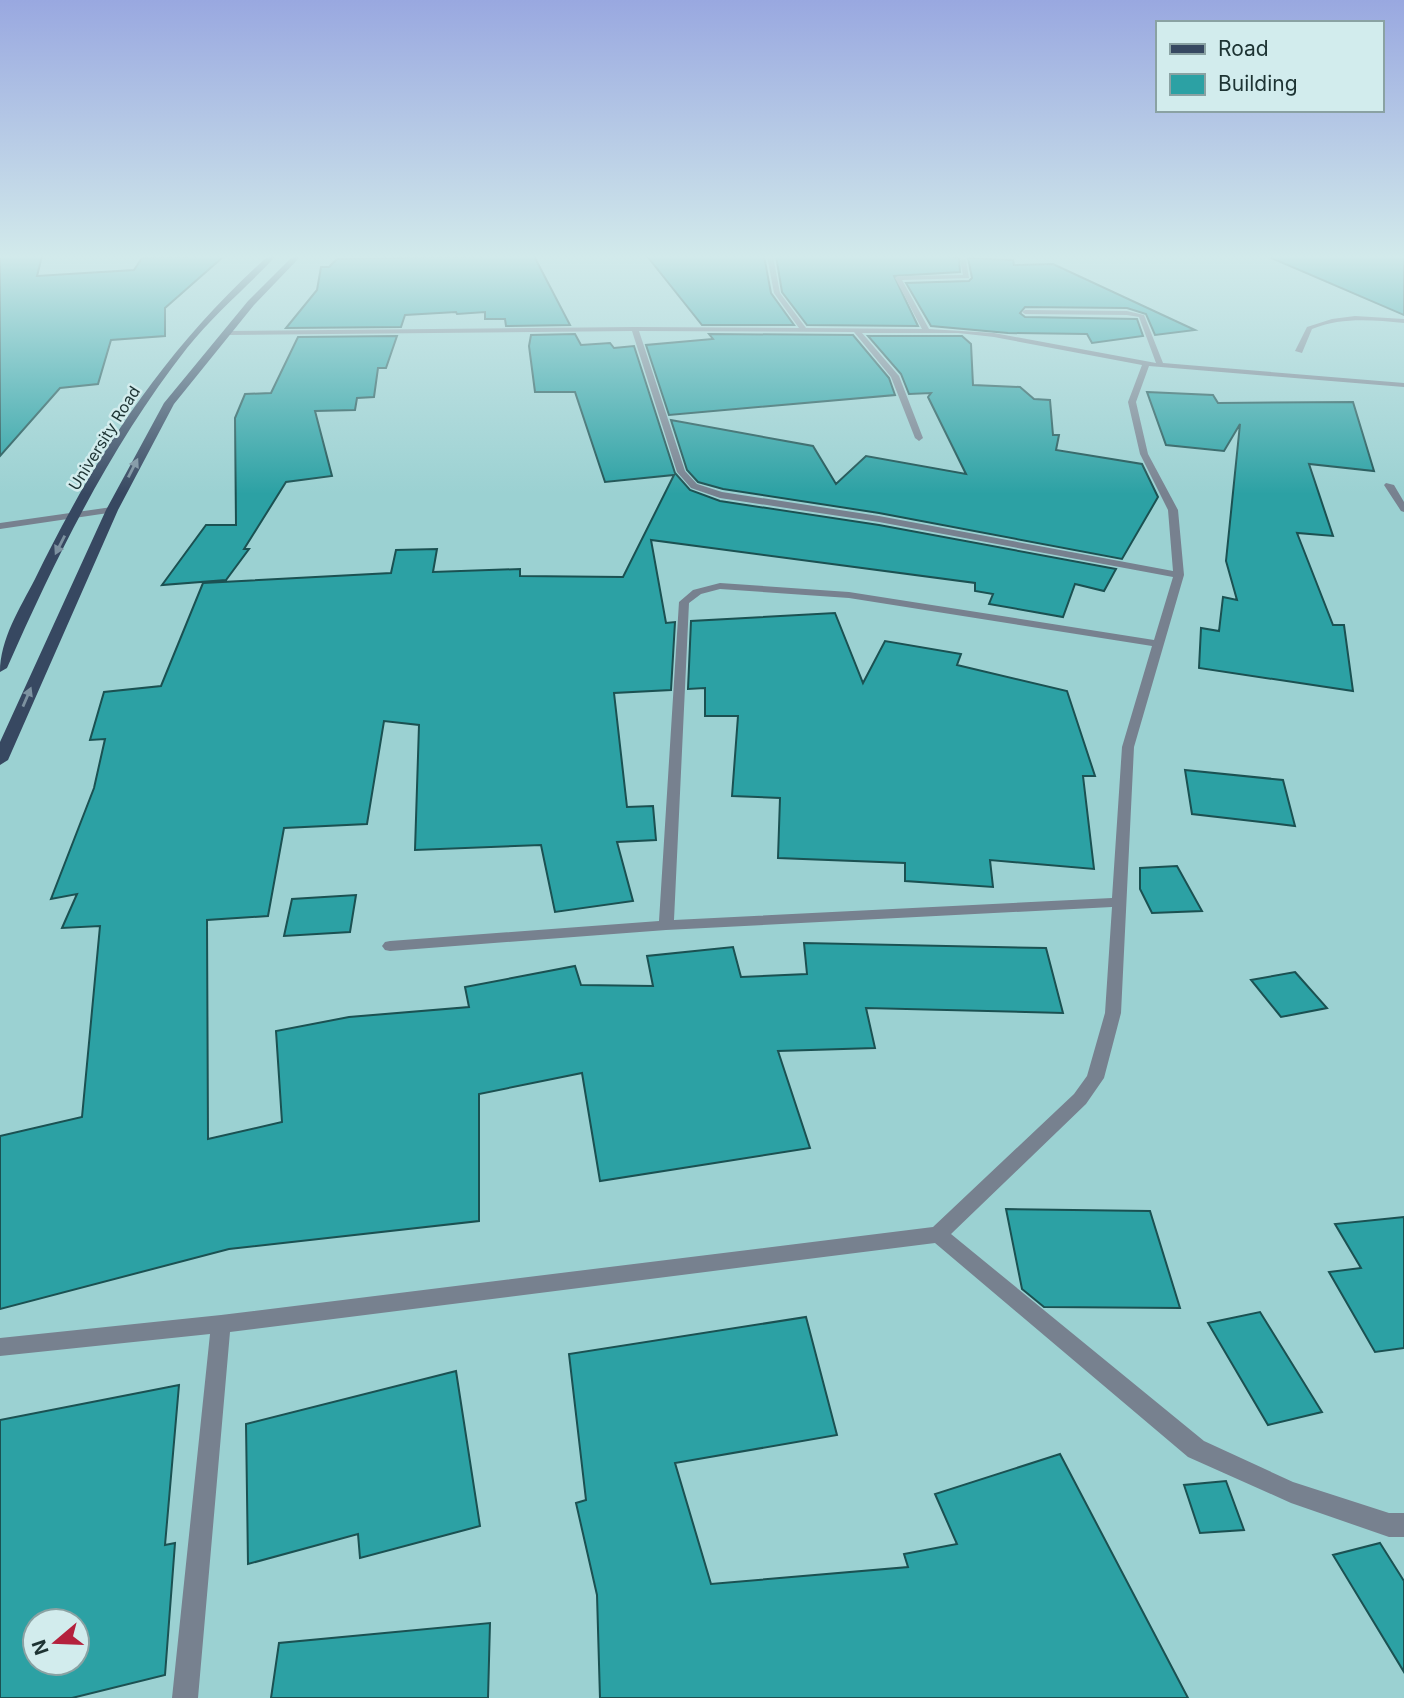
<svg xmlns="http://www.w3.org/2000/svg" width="1404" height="1698" font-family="Inter,sans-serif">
	<rect width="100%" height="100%" fill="#9bd1d2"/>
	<path fill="#2ca1a4" stroke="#1b5152" stroke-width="2" fill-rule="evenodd" d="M 0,256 L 42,256 L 37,276 L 134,270 L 142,258 L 224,256 L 165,308 L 165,336 L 111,340 L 98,384 L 60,388 L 0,456 Z
		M 534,256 L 570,325 L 506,326 L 505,319 L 485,319 L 485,312 L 457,314 L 456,312 L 405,315 L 401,327 L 286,328 L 317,290 L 321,267 L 329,267 L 337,259 Z
		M 647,256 L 764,256 L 771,293 L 794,325 L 702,325 Z
		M 776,256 L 943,256 L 959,258 L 960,272 L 894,276 L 918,326 L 807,325 L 782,292 Z
		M 1267,256 L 1404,256 L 1404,315 Z
		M 968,258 L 1013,260 L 1014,265 L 1053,264 L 1195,330 L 1155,335 L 1146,314 L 1127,308 L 1025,307 L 1020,313 L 1025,317 L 1137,319 L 1143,336 L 1092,343 L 1087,334 L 1008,333 L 931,326 L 906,283 L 969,281 L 972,278 Z
		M 575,334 L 581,345 L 610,343 L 614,348 L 634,346 L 675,473 L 690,490 L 720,501 L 879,525 L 1116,569 L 1104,591 L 1075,584 L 1063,617 L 989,604 L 993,594 L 975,591 L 975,583 L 651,540 L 666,623 L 675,622 L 671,690 L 614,693 L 627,807 L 653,806 L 656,840 L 617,842 L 633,901 L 555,912 L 541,845 L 415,850 L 419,725 L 384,721 L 367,824 L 284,828 L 268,916 L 207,920 L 208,1139 L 282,1122 L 276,1031 L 349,1017 L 469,1007 L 465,987 L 575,966 L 581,985 L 653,986 L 647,956 L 733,947 L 741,977 L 807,974 L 804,943 L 1046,948 L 1063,1013 L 866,1008 L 875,1048 L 778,1051 L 810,1148 L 600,1181 L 582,1073 L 479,1094 L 479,1221 L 229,1249 L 0,1309 L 0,1136 L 82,1117 L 100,926 L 62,928 L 77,894 L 51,899 L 94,788 L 105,739 L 90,740 L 104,692 L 161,686 L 203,583 L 391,573 L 396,550 L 437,549 L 433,572 L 520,569 L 520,576 L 623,577 L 674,475 L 605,482 L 575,392 L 535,392 L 529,346 L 531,335 Z
		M 709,334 L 853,335 L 889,378 L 895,395 L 669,415 L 646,345 L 713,339 Z
		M 397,336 L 386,368 L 378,368 L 374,397 L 357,398 L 355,410 L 315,411 L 332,476 L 286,482 L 244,549 L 249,549 L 226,580 L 162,585 L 206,525 L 236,525 L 235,418 L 245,394 L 271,393 L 298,337 Z
		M 868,336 L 962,336 L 971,344 L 973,385 L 1020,387 L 1034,399 L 1050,400 L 1053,435 L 1059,435 L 1056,450 L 1142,464 L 1158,497 L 1122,559 L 879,513 L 723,489 L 698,482 L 687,470 L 671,420 L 813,446 L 836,484 L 866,456 L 966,474 L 928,397 L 931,393 L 909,394 L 901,374 Z
		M 1147,392 L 1213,395 L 1218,403 L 1353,402 L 1374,471 L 1309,464 L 1333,536 L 1297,533 L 1333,625 L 1344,625 L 1353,691 L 1199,668 L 1201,628 L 1219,631 L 1223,597 L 1237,600 L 1226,561 L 1240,424 L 1224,451 L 1166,445 Z
		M 835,613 L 863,683 L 885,641 L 961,654 L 957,665 L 1067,691 L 1095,776 L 1083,776 L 1094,869 L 990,860 L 993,887 L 905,881 L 905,863 L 778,858 L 780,798 L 732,796 L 738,716 L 705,716 L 705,688 L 688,689 L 691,621 Z
		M 1185,770 L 1283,780 L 1295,826 L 1192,814 Z
		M 1177,866 L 1202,911 L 1152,913 L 1140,889 L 1140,868 Z
		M 356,895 L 350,932 L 284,936 L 292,899 Z
		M 1295,972 L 1327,1008 L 1281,1017 L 1251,980 Z
		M 1006,1209 L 1150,1211 L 1180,1308 L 1044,1307 L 1022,1289 Z
		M 1404,1217 L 1404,1348 L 1375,1352 L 1329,1272 L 1361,1268 L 1335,1224 Z
		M 1260,1312 L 1322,1412 L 1268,1425 L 1208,1323 Z
		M 806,1317 L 837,1435 L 675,1463 L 711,1584 L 908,1567 L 904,1554 L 957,1544 L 935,1494 L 1060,1454 L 1188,1698 L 600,1698 L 597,1595 L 576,1503 L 586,1500 L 569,1354 Z
		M 456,1371 L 480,1526 L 360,1558 L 358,1534 L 248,1564 L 246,1424 Z
		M 179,1385 L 165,1545 L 175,1543 L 165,1675 L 72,1698 L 0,1698 L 0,1420 ZM 35,1621 L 77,1621 L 77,1663 L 35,1663 Z
		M 1226,1481 L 1244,1530 L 1200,1533 L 1184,1485 Z
		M 1380,1543 L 1404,1581 L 1404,1672 L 1333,1555 Z
		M 490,1623 L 488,1698 L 271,1698 L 279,1643 Z"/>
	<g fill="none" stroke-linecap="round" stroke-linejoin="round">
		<path fill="#77818f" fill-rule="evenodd" d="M 1355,316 L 1404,319 L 1404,323 C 1372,320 1342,317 1312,329 L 1302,353 L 1295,351 L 1307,327 L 1332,319 Z"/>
		<path fill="#77818f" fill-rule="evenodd" d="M 767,256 L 773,256 L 780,293 L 806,328 L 922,329 L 895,278 L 898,276 L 963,275 L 960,260 L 963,258 L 966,260 L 969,278 L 902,280 L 929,329 L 994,333 L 1156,363 L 1139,317 L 1127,315 L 1025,314 L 1022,312 L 1025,310 L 1127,311 L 1144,315 L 1163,363 L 1404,383 L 1404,387 L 1149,366 L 1136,402 L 1148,454 L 1178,510 L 1184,575 L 1134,747 L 1121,1013 L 1104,1078 L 1086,1104 L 951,1234 L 1204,1441 L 1293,1482 L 1389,1513 L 1404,1513 L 1404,1537 L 1389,1537 L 1291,1503 L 1188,1457 L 935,1243 L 230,1332 L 198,1698 L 172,1698 L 210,1334 L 0,1356 L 0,1338 L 221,1315 L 933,1227 L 1074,1094 L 1087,1076 L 1105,1013 L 1112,907 L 666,930 L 390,951 L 385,950 L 382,946 L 385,942 L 390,941 L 659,921 L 679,602 L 693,590 L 720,583 L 849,592 L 1154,640 L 1173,577 L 879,522 L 720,498 L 691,488 L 677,472 L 632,331 L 226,335 L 222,333 L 226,331 L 635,327 L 799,328 L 774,293 ZM 639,331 L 854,332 L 891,377 L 915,438 L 919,441 L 923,438 L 899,376 L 862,333 L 958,333 L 994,337 L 1142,365 L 1128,402 L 1140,454 L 1168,510 L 1173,571 L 879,516 L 722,492 L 697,484 L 685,471 ZM 720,589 L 849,598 L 1152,646 L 1122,747 L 1112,898 L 674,920 L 689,603 L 701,594 Z
			M 1386,483 L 1394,485 L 1404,502 L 1404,512 L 1401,511 L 1384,485 Z
			M 112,507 L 115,508 L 115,512 L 0,529 L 0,523 Z"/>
		<path fill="#374861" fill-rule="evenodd" d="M 268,256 L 276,256 C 247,287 214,314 187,348 C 111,445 57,555 7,668 L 0,672 C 0,639 20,608 35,579 C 96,454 164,350 268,256 Z
			M 293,256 L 301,256 L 254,305 L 174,404 L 118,510 L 8,760 L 0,765 L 0,742 L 106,510 L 164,403 L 248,301 Z"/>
	</g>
	<defs><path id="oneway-solid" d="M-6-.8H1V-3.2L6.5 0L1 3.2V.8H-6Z" transform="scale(1.75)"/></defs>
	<g fill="#7d92a0">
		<use href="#oneway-solid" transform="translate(133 468) rotate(-63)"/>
		<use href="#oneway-solid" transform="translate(60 545) rotate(117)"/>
		<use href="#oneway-solid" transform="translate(27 697) rotate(-67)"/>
	</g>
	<linearGradient id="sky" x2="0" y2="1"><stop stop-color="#99a8e0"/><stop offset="0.52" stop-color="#d2eaeb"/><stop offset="1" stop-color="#d2eaeb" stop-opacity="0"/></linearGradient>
	<rect width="1404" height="494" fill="url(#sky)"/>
	<g text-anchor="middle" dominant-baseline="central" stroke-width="5" stroke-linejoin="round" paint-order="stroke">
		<g font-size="16" fill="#1d3333" stroke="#d2eced">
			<text transform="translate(104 438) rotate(-58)">University Road</text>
		</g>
	</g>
	<rect x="1156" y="21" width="228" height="91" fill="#d2eced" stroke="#8aa2a3" stroke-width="2"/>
	<rect x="1170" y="44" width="35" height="10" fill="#374861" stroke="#8aa2a3" stroke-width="2"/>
	<text x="1218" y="56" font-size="21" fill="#1d3333">Road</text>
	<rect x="1170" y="74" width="35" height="21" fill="#2ca1a4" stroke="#8aa2a3" stroke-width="2"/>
	<text x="1218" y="91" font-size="21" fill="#1d3333">Building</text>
	<g transform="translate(56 1642) rotate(251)"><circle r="33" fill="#d2eced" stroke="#8aa2a3" stroke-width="2"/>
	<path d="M0-5L12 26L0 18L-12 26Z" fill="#b4213d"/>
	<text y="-10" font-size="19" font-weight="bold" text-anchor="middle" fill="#1d3333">N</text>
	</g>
</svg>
